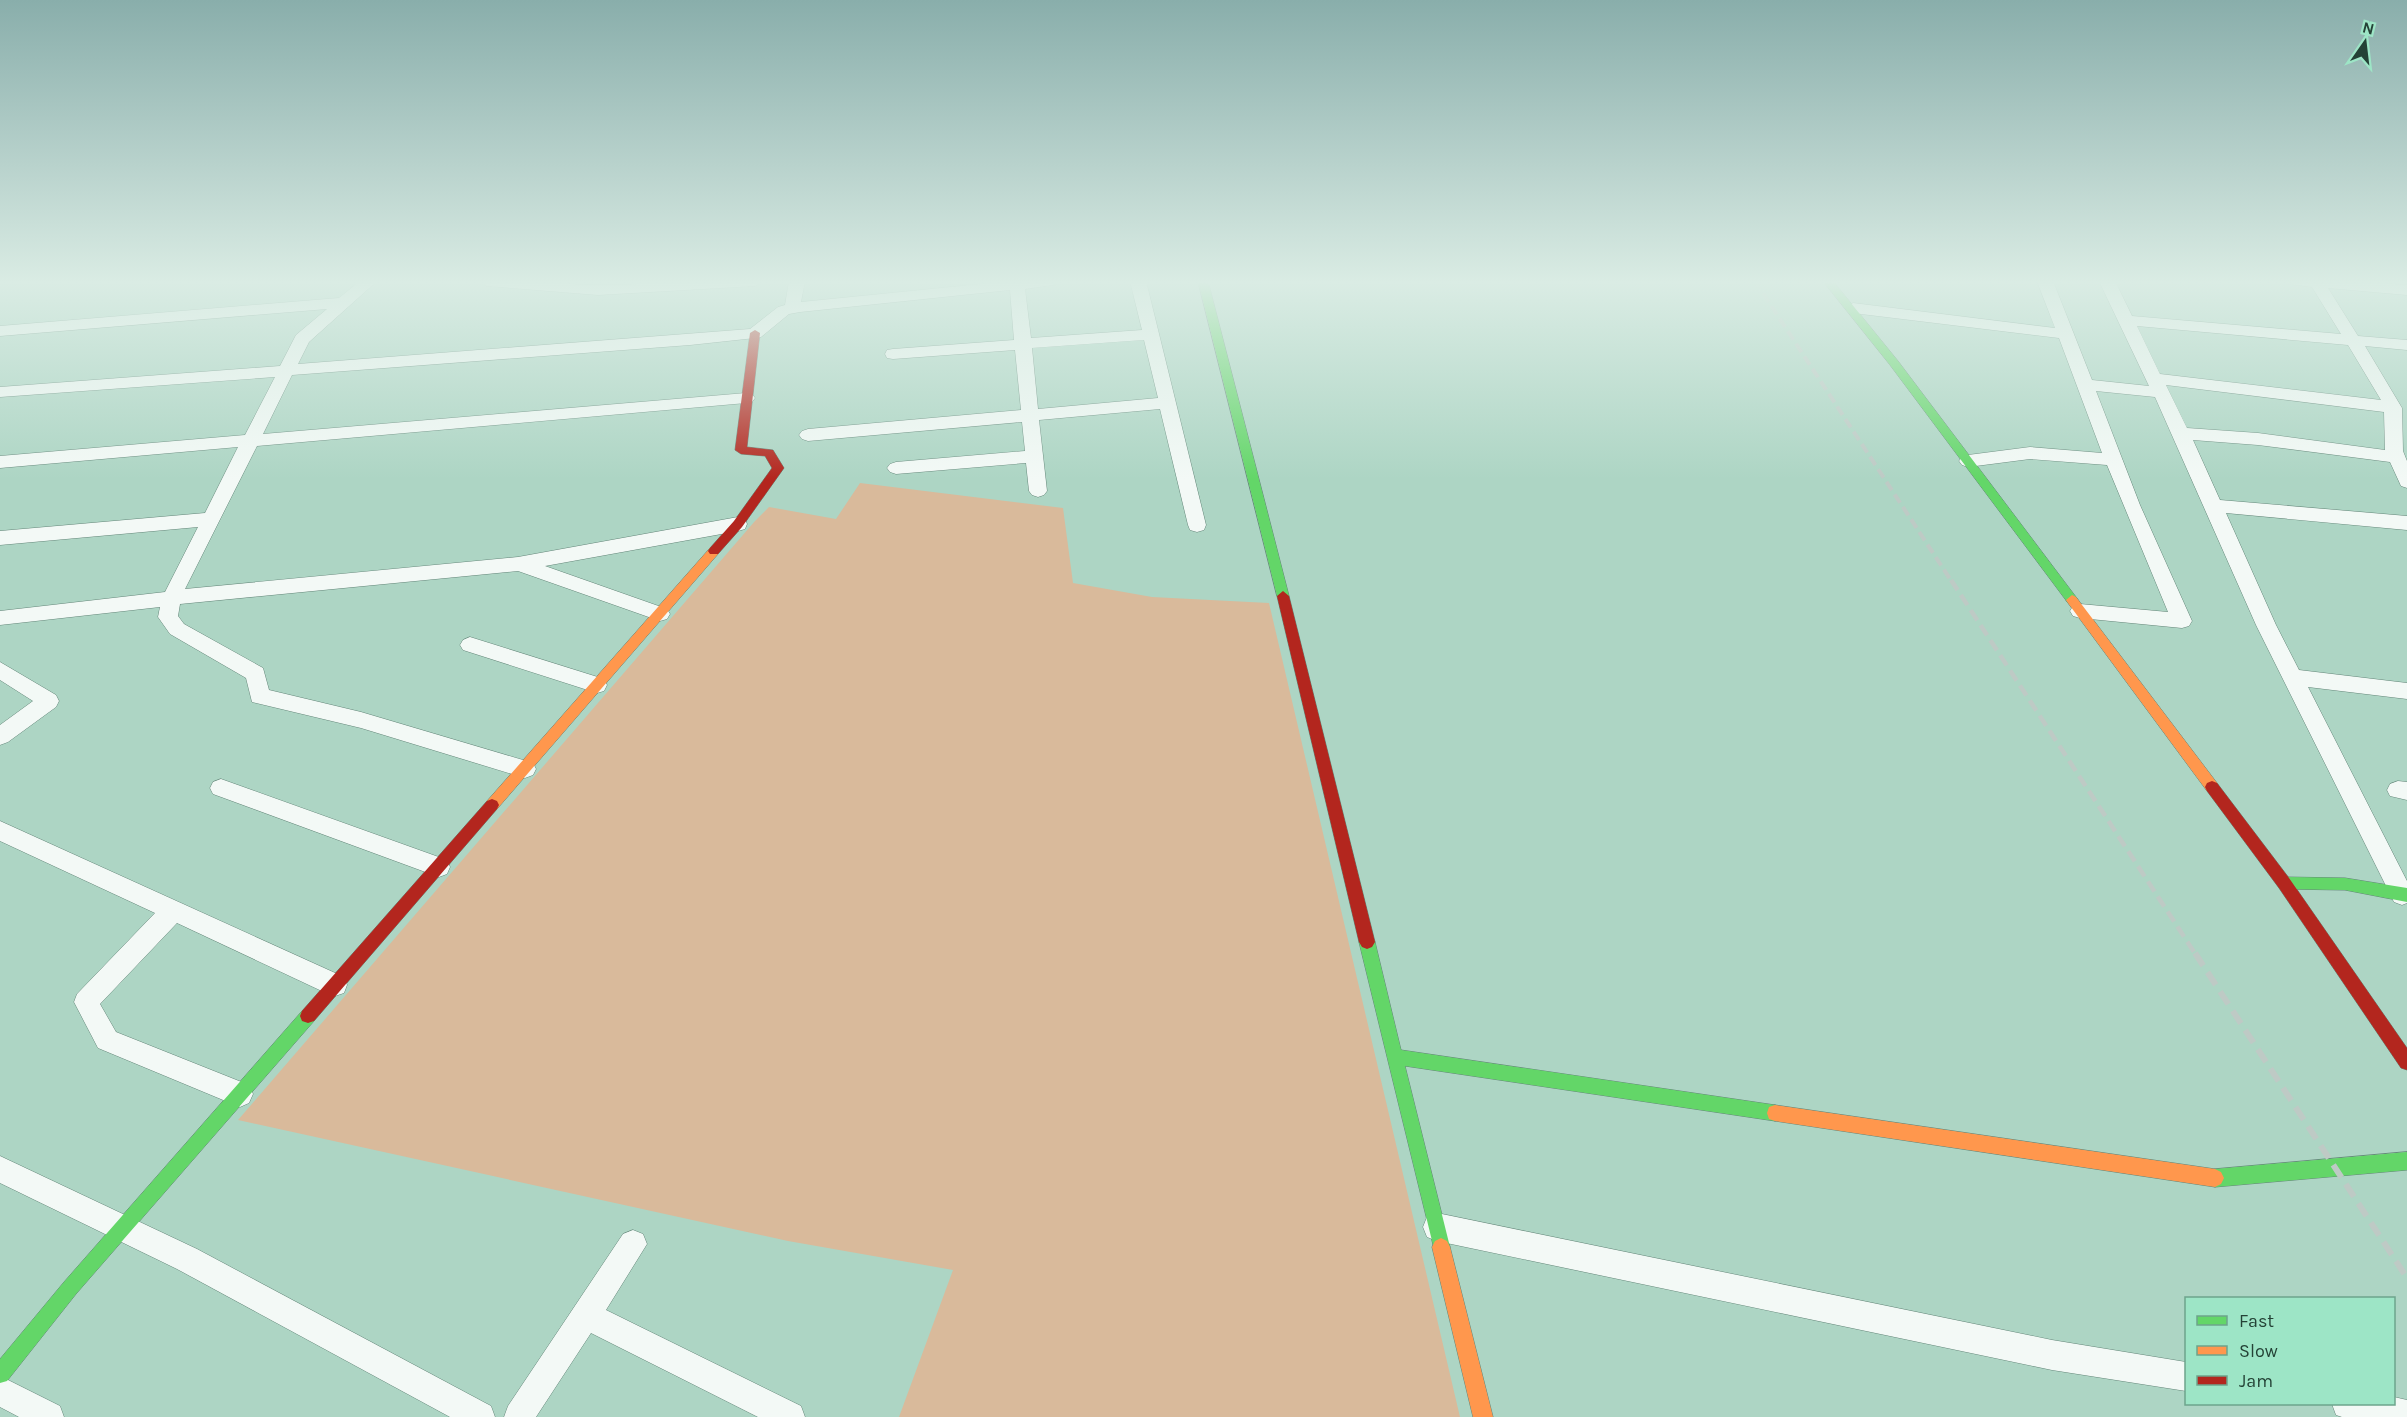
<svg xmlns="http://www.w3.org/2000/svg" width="2407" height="1417" font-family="Karla,sans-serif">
	<rect width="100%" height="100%" fill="#add5c4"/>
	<path fill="#d9ba9b" d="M 860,483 L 1063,508 L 1073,583 L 1152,597 L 1269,603 L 1460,1417 L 899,1417 L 953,1270 L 788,1241 L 238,1120 L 755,521 L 769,507 L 836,519 Z"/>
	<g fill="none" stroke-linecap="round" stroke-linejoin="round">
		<defs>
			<path id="street" d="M 360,281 L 377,281 L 309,342 L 298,364 L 750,329 L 778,307 L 785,305 L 789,281 L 805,281 L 801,302 L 1011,281 L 1061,281 L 1059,284 L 1025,289 L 1031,338 L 1142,330 L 1130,281 L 1146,281 L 1206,525 L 1204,530 L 1197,532 L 1190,530 L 1188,525 L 1160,409 L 1039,420 L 1047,491 L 1044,495 L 1038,497 L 1032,495 L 1029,491 L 1026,463 L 896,474 L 890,472 L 887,468 L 890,464 L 896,462 L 1025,451 L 1022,422 L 808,441 L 802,439 L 799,435 L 802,431 L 808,429 L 1021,410 L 1015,350 L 893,359 L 887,358 L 885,354 L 887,350 L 893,349 L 1014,340 L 1010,290 L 800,312 L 789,314 L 761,337 L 755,338 L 690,345 L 292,375 L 263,434 L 746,393 L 752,394 L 755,398 L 752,402 L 746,403 L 257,446 L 185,589 L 518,557 L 738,517 L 745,519 L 747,524 L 745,529 L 738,531 L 545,566 L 667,609 L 670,614 L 667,619 L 660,621 L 518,571 L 180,604 L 178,616 L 184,624 L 263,668 L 269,690 L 361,712 L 533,763 L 536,769 L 533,775 L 525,778 L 361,728 L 252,702 L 246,678 L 170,634 L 158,617 L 160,607 L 0,625 L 0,611 L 165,592 L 198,527 L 0,545 L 0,531 L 205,513 L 238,447 L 0,468 L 0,456 L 245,435 L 275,377 L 0,397 L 0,387 L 280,366 L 296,335 L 327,309 L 0,336 L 0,326 L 339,298 ZM 1144,340 L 1158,398 L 1038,409 L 1032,348 Z
				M 479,281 C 519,277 558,285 598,285 C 653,286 708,276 763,281 L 755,286 L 598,295 L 487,286 Z
				M 2037,281 L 2053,281 L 2092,380 L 2149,386 L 2099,281 L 2115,281 L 2132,316 L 2341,334 L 2312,287 L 2289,284 L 2287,281 L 2348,281 L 2407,285 L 2407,295 L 2328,288 L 2358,336 L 2407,340 L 2407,350 L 2365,346 L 2402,408 L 2403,451 L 2407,461 L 2407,488 L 2401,486 L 2390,462 L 2258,445 L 2193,440 L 2220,500 L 2407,516 L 2407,530 L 2226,513 L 2276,625 L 2299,670 L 2407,683 L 2407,699 L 2308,687 L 2407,881 L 2407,903 L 2402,905 L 2394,902 L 2256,625 L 2155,397 L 2096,391 L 2140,505 L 2192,621 L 2189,626 L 2182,628 L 2080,618 L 2073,616 L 2070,611 L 2073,606 L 2080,604 L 2168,612 L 2107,465 L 2030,459 L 1968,467 L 1962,465 L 1959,461 L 1962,457 L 1968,455 L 2030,447 L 2102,453 L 2059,338 L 1853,313 L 1845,308 L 1853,303 L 2055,328 ZM 2137,326 L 2348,345 L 2381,400 L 2160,374 ZM 2166,385 L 2384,412 L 2385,450 L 2258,433 L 2187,428 Z
				M 470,637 L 604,679 L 607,685 L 604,691 L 597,693 L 463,650 L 460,645 L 463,640 Z
				M 0,662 L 56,695 L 59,701 L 56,707 L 8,742 L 0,745 L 0,725 L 33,701 L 0,680 Z
				M 221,779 L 447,860 L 450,867 L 447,874 L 439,877 L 213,794 L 210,788 L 213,782 Z
				M 2398,781 L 2407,782 L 2407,800 L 2390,796 L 2387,790 L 2390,784 Z
				M 0,821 L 344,977 L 347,985 L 344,993 L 335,996 L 326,993 L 177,923 L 100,1004 L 116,1032 L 249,1085 L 253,1094 L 249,1103 L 240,1107 L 98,1048 L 74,1002 L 77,994 L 155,913 L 0,841 Z
				M 0,1156 L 197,1249 L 491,1406 L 495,1417 L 450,1417 L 177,1269 L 0,1183 Z
				M 1437,1213 L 2052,1340 L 2186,1362 L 2186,1391 L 2052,1370 L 1437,1241 L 1427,1237 L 1423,1227 L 1427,1217 Z
				M 633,1230 L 643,1234 L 647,1244 L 606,1310 L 801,1406 L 805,1417 L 758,1417 L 591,1333 L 536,1417 L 504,1417 L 508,1406 L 623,1234 Z
				M 0,1376 L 60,1406 L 64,1417 L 19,1417 L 0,1407 Z
				M 2394,1397 L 2407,1400 L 2407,1417 L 2342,1417 L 2336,1415 L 2332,1404 L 2394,1404 Z"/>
			<path id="fast" d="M 1198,281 L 1208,281 L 1289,596 L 1283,601 L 1277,596 Z
				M 1823,281 L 1833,281 L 1898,361 L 2076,597 L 2078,600 L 2076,603 L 2068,603 L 1890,365 Z
				M 2284,877 L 2345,878 L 2407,888 L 2407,902 L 2345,890 L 2284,889 L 2279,888 L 2277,883 L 2279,878 Z
				M 1367,935 L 1372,937 L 1375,942 L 1401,1050 L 1775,1105 L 1781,1107 L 1783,1113 L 1781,1119 L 1775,1121 L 1405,1066 L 1450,1247 L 1447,1253 L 1441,1256 L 1435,1253 L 1359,942 L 1362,937 Z
				M 308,1009 L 314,1011 L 316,1016 L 314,1021 L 76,1294 L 7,1381 L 0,1383 L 0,1359 L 64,1282 L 302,1011 Z
				M 2407,1152 L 2407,1170 L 2215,1187 L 2209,1184 L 2206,1178 L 2209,1172 L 2215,1169 Z"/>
			<path id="slow" d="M 714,547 L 718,548 L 720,551 L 718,554 L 497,809 L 492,811 L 487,809 L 485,805 L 487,801 L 710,548 Z
				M 2072,595 L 2076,597 L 2217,783 L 2219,787 L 2217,791 L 2212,793 L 2207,791 L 2068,603 L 2066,600 Z
				M 1775,1105 L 2215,1169 L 2221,1172 L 2224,1178 L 2221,1184 L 2215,1187 L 1775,1121 L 1769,1119 L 1767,1113 L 1769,1107 Z
				M 1441,1238 L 1447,1241 L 1450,1247 L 1493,1417 L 1473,1417 L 1432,1247 L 1435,1241 Z"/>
			<path id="jam" d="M 755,330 L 760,333 L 747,447 L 773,450 L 784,468 L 742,527 L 718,554 L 710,554 L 708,551 L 710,548 L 734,521 L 772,468 L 765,456 L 741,454 L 735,450 L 750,333 Z
				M 1283,591 L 1289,596 L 1375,942 L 1372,947 L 1367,949 L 1362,947 L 1359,942 L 1277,596 Z
				M 2212,781 L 2217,783 L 2289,878 L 2407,1048 L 2407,1070 L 2401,1068 L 2279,888 L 2207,791 L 2205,787 L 2207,783 Z
				M 492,799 L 497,801 L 499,805 L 497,809 L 314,1021 L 308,1023 L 302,1021 L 300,1016 L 302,1011 L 487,801 Z"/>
		</defs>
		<use href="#street" stroke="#648679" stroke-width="1"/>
		<use href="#fast" stroke="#648679" stroke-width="1"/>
		<use href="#slow" stroke="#648679" stroke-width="1"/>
		<use href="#jam" stroke="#648679" stroke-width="1"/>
		<use href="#street" fill="#f3f9f6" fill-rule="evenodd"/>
		<use href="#fast" fill="#63d668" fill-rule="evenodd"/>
		<use href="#slow" fill="#ff974d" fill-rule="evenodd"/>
		<use href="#jam" fill="#b3261e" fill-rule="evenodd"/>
		<path stroke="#becac5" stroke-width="4" stroke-dasharray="10 5" stroke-linecap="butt" d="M 1755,281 L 1952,582"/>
		<path stroke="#becac5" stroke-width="4.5" stroke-dasharray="12 6" stroke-linecap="butt" d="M 1951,580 L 2196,955"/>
		<path stroke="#becac5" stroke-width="6" stroke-dasharray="15 8" stroke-linecap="butt" d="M 2195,953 L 2407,1278"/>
	</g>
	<linearGradient id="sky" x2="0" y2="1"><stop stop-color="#89aeab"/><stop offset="0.59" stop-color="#daece4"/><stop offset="1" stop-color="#daece4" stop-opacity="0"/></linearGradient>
	<rect width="2407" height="479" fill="url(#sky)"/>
	<rect x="2185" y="1297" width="210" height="108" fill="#9de5c6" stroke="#6da48c" stroke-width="1.5"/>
	<rect x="2197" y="1316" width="30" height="9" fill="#63d668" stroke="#6da48c" stroke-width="1.5"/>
	<text x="2239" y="1327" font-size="18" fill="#244236">Fast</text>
	<rect x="2197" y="1346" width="30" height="9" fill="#ff974d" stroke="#6da48c" stroke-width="1.5"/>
	<text x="2239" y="1357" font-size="18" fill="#244236">Slow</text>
	<rect x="2197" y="1376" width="30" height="9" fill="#b3261e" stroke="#6da48c" stroke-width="1.5"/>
	<text x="2239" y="1387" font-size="18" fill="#244236">Jam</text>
	<g transform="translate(2365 42) rotate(14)" stroke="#9de5c6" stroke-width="4.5" paint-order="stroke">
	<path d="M0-4.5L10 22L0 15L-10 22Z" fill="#244236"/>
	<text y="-9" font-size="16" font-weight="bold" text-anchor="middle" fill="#244236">N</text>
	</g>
</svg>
